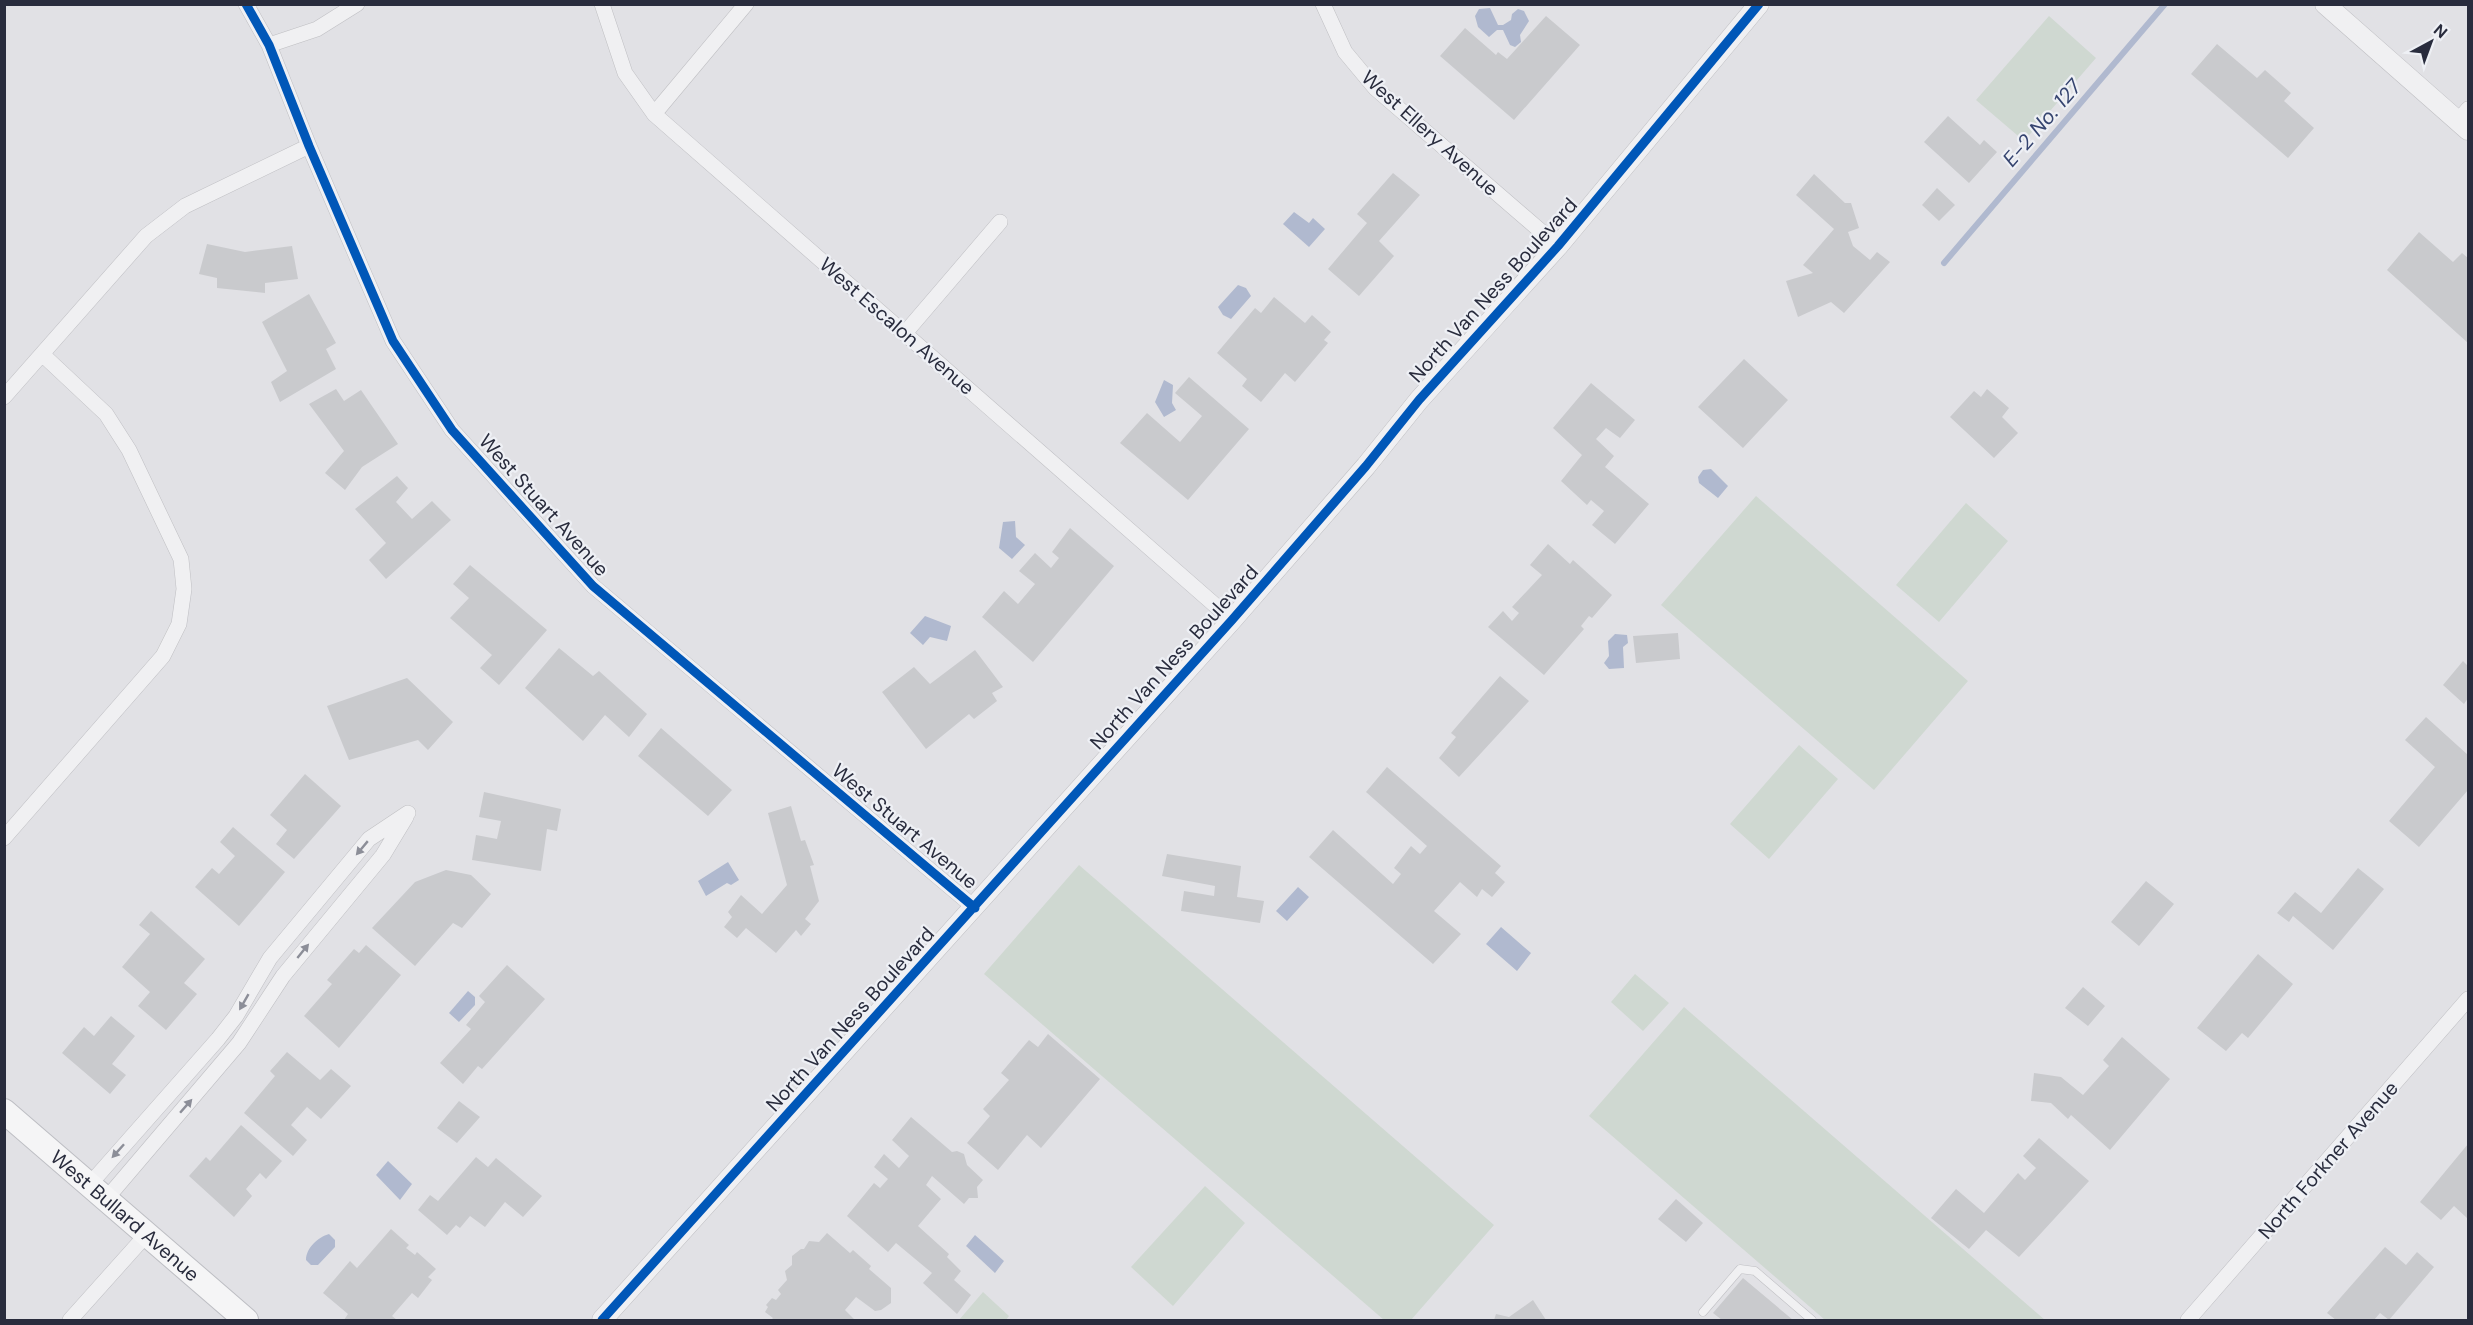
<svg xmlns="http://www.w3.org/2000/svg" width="2473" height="1325" font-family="'DM Sans',sans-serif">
	<rect width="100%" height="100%" fill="#e1e1e5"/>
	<path fill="#cfd8d1" d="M 2049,16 L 2096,58 L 2024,141 L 1976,100 Z
		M 1756,496 L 1968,681 L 1874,790 L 1661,605 Z
		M 1966,503 L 2008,541 L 1939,622 L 1896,585 Z
		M 1799,745 L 1838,779 L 1769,859 L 1730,824 Z
		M 1079,865 L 1494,1225 L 1411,1320 L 1384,1320 L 984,974 Z
		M 1635,974 L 1669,1003 L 1643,1031 L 1611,1002 Z
		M 1684,1007 L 2045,1320 L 1825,1320 L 1589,1116 Z
		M 1205,1186 L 1245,1223 L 1173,1306 L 1131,1267 Z
		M 983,1292 L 1009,1316 L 1006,1320 L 959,1320 Z"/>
	<path fill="#b0b9cf" d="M 1490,8 L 1498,25 L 1503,25 L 1511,20 L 1512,14 L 1518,9 L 1524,11 L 1529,21 L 1520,35 L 1521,42 L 1515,47 L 1510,45 L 1503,30 L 1497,30 L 1489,37 L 1478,27 L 1475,16 L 1479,9 Z
		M 1294,212 L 1309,223 L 1313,218 L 1325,229 L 1309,247 L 1283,224 Z
		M 1238,285 L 1246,288 L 1251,296 L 1231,319 L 1223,315 L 1218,307 Z
		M 1164,380 L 1173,385 L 1172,403 L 1176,410 L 1164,417 L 1155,402 Z
		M 1711,469 L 1728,486 L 1718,498 L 1699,483 L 1698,477 L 1703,470 Z
		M 1015,521 L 1016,537 L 1025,545 L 1012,559 L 999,548 L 1003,522 Z
		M 925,616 L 951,626 L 947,641 L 930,637 L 923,645 L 910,633 Z
		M 1615,634 L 1627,635 L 1628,643 L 1623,647 L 1624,668 L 1609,669 L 1604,663 L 1609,656 L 1608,641 Z
		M 728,862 L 739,880 L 731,885 L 727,883 L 706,896 L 698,881 Z
		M 1298,887 L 1309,897 L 1287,921 L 1276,911 Z
		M 1501,927 L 1531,953 L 1517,971 L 1486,944 Z
		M 468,991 L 475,997 L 475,1005 L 459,1022 L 449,1013 Z
		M 388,1161 L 412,1184 L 400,1200 L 376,1175 Z
		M 329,1234 L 335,1240 L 335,1247 L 318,1265 L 311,1265 L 306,1260 C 306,1248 318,1237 329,1234 Z
		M 975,1235 L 1004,1261 L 995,1273 L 966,1246 Z"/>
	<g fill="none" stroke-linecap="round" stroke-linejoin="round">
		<path stroke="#b0b9cf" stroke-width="6" d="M 1944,263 L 2165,4"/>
	</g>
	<path fill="#c9cacd" d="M 1546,16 L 1580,45 L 1514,120 L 1440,56 L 1465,28 L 1496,55 L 1498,52 L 1507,59 Z
		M 2217,44 L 2257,78 L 2265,70 L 2291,93 L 2284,101 L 2314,128 L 2288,158 L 2191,74 Z
		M 1948,116 L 1980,145 L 1984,140 L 1997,152 L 1969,183 L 1924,142 Z
		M 1393,173 L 1420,195 L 1379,241 L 1394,256 L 1359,296 L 1328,269 L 1367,223 L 1357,214 Z
		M 1814,174 L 1845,203 L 1851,203 L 1859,228 L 1848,232 L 1853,246 L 1870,260 L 1877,252 L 1890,262 L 1844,313 L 1831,302 L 1798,317 L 1786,281 L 1813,273 L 1803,265 L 1834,229 L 1796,195 Z
		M 1937,188 L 1955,205 L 1939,221 L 1922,205 Z
		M 2419,232 L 2453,262 L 2462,253 L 2468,258 L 2468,343 L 2387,270 Z
		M 207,244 L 245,252 L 292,246 L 298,279 L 265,283 L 265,293 L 217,288 L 217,278 L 199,274 Z
		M 309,294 L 336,343 L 326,349 L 336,369 L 280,402 L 271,382 L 287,371 L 262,322 Z
		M 1274,297 L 1305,323 L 1312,315 L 1331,332 L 1324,340 L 1328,343 L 1295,382 L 1285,373 L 1261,402 L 1242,386 L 1247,379 L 1217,353 L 1255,308 L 1261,313 Z
		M 1744,359 L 1788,400 L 1743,448 L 1698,407 Z
		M 1189,377 L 1249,429 L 1188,500 L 1120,443 L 1147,413 L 1180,442 L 1202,416 L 1175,393 Z
		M 1591,383 L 1635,420 L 1620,438 L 1606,428 L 1596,439 L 1614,456 L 1605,467 L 1649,504 L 1615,544 L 1592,525 L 1604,511 L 1591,500 L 1587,505 L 1561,481 L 1582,455 L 1553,428 Z
		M 336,389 L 344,401 L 361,390 L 398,444 L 362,467 L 345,490 L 325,473 L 344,451 L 309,404 Z
		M 1987,389 L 2009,408 L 2002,417 L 2018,433 L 1994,458 L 1950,417 L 1974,391 L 1981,397 Z
		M 397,476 L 408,488 L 396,502 L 412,519 L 432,501 L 451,520 L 386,579 L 369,560 L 386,543 L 355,509 Z
		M 1070,528 L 1114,566 L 1033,662 L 982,617 L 1004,591 L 1018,604 L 1035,584 L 1019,571 L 1035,553 L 1051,568 L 1059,558 L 1052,552 Z
		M 1548,544 L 1570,564 L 1573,560 L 1612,595 L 1592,618 L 1589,616 L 1581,626 L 1584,629 L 1544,675 L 1488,627 L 1503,611 L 1512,621 L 1519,613 L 1512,607 L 1542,575 L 1530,565 Z
		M 470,565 L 547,630 L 499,685 L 480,668 L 492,655 L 450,618 L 469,598 L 453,584 Z
		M 1678,633 L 1680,659 L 1636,663 L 1633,636 Z
		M 559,648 L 593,676 L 599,671 L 647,714 L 629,737 L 605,715 L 583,741 L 525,688 Z
		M 975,650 L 1003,687 L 992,693 L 997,701 L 974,719 L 969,714 L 926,749 L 882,692 L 914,667 L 930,684 Z
		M 2463,661 L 2468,666 L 2468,698 L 2464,704 L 2443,685 Z
		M 1500,676 L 1529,701 L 1459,777 L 1439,758 L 1456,737 L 1451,733 Z
		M 407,678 L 453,722 L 428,750 L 418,740 L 349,760 L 327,706 Z
		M 2426,717 L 2468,755 L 2468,790 L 2419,847 L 2389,821 L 2435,767 L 2405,740 Z
		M 661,728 L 732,790 L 708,816 L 638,756 Z
		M 1387,767 L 1501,866 L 1495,873 L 1505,882 L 1492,897 L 1482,889 L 1477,897 L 1460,882 L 1434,911 L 1461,934 L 1433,964 L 1309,857 L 1333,830 L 1393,884 L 1401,874 L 1394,868 L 1411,846 L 1420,854 L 1427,846 L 1366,792 Z
		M 305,774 L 341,806 L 294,859 L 276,844 L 287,830 L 270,815 Z
		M 484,792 L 561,809 L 557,831 L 547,829 L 541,871 L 472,860 L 476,835 L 497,839 L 501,821 L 479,817 Z
		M 791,806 L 801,841 L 805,840 L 814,865 L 810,866 L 819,901 L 805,919 L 811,924 L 801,936 L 796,930 L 776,953 L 746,928 L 737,938 L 724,927 L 732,917 L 728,912 L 741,895 L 762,914 L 787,885 L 768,813 Z
		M 233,827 L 285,872 L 239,926 L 195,887 L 212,868 L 219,874 L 235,856 L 220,842 Z
		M 1167,854 L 1241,866 L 1237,897 L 1264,901 L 1260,923 L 1181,911 L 1184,891 L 1214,896 L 1215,886 L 1162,876 Z
		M 2358,868 L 2384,889 L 2333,950 L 2293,916 L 2289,922 L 2277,913 L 2295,892 L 2321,913 Z
		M 446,870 L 471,875 L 491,894 L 462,928 L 453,923 L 415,966 L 372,928 L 415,882 Z
		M 2146,881 L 2174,904 L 2139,946 L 2111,922 Z
		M 151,911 L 205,959 L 184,983 L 197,994 L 166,1030 L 138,1006 L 150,992 L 122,967 L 150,934 L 139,925 Z
		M 366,945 L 401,975 L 339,1048 L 304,1016 L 332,984 L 327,980 L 354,949 L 359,953 Z
		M 2258,954 L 2293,984 L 2248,1038 L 2242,1033 L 2226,1051 L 2197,1028 Z
		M 507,965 L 545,999 L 482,1069 L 478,1066 L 463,1084 L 440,1063 L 471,1029 L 466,1025 L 485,1002 L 479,996 Z
		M 2083,987 L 2105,1006 L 2088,1026 L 2065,1008 Z
		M 111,1016 L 135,1036 L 112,1064 L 126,1075 L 110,1094 L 62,1053 L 84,1027 L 94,1036 Z
		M 1048,1034 L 1100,1079 L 1041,1148 L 1027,1135 L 998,1170 L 967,1143 L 990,1116 L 983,1109 L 1009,1080 L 1001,1073 L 1029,1040 L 1038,1047 Z
		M 2122,1037 L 2170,1079 L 2110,1150 L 2071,1115 L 2068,1119 L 2051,1103 L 2031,1101 L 2034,1073 L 2061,1077 L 2083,1095 L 2109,1066 L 2103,1060 Z
		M 287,1052 L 320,1080 L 331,1069 L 351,1086 L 321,1119 L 307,1107 L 291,1125 L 307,1140 L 293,1156 L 244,1113 L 275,1076 L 270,1071 Z
		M 459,1101 L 480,1117 L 457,1143 L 437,1128 Z
		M 911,1117 L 952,1152 L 957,1151 L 964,1154 L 967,1165 L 983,1180 L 977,1187 L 978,1198 L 969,1198 L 964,1204 L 932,1176 L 926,1185 L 941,1199 L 918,1226 L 949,1254 L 947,1257 L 961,1271 L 954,1280 L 971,1295 L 957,1314 L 923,1283 L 932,1273 L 896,1243 L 888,1252 L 847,1216 L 874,1183 L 880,1188 L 888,1179 L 874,1167 L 884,1154 L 899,1168 L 909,1156 L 892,1140 Z
		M 241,1125 L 282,1161 L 266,1179 L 260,1173 L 246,1189 L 252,1196 L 234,1217 L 189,1176 L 206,1157 L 210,1161 Z
		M 2039,1138 L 2089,1181 L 2019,1257 L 1986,1230 L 1969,1249 L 1931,1218 L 1956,1189 L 1984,1213 L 2018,1173 L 2025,1180 L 2036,1168 L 2023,1156 Z
		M 2468,1144 L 2468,1216 L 2467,1218 L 2454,1206 L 2441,1220 L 2420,1202 Z
		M 476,1157 L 488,1167 L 496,1158 L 542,1196 L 523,1217 L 505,1202 L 485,1227 L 470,1216 L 460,1228 L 456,1225 L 447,1235 L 418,1210 L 430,1195 L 438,1201 Z
		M 1676,1199 L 1703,1223 L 1686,1242 L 1658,1219 Z
		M 391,1229 L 409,1245 L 406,1248 L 415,1255 L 417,1252 L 436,1269 L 428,1277 L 432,1280 L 418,1298 L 412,1293 L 392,1316 L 397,1320 L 344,1320 L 348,1314 L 323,1293 L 350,1261 L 357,1268 Z
		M 827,1233 L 850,1253 L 853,1250 L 871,1266 L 869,1269 L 891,1288 L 891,1303 L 881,1310 L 875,1311 L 856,1297 L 845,1310 L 855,1320 L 771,1320 L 773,1318 L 765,1312 L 768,1307 L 766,1305 L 772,1298 L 776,1300 L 781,1294 L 778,1290 L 787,1280 L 785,1271 L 792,1265 L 792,1256 L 801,1249 L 804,1249 L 809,1241 L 819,1242 Z
		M 2385,1247 L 2406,1265 L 2417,1252 L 2434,1267 L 2389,1320 L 2380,1313 L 2374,1320 L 2336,1320 L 2327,1313 Z
		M 1743,1278 L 1793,1320 L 1722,1320 L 1713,1313 Z
		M 1533,1300 L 1546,1320 L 1494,1320 L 1496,1314 L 1509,1317 Z"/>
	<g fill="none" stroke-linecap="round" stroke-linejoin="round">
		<defs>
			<path id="service" d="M 1703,1312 L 1740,1269 L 1755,1271 L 1812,1320"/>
			<path id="minor" d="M 246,4 L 269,45 L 309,146 L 393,341 L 452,430 L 593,586 L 975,908
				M 602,4 L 625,73 L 654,114 L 1232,620
				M 1323,4 L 1345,52 L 1375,88 L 1558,246
				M 269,45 L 317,29 L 357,4
				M 654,114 L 746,4
				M 2458,121 L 2468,109
				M 905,333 L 1000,222
				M 4,397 L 146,236 L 185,206 L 309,146
				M 4,838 L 163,656 L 179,624 L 184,589 L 181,559 L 129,450 L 106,414 L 42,354
				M 90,1184 L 218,1039 L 236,1016 L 270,958 L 369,839 L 408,813
				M 107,1198 L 239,1043 L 283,976 L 383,855 L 406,817
				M 70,1320 L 147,1234
				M 2188,1320 L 2468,999"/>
			<path id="tertiary" d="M 2325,4 L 2468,130
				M 602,1320 L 1232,620 L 1366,466 L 1419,400 L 1558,246 L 1759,4"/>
			<g id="primary">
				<path id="s1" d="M 4,1111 L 246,1320"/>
			</g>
		</defs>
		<use href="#service" stroke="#bfbfc3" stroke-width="9"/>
		<use href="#minor" stroke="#bfbfc3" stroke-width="16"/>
		<use href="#tertiary" stroke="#bfbfc3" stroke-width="21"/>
		<use href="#primary" stroke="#bdbec3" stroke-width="26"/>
		<use href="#service" stroke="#f0f0f2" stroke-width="8"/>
		<use href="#minor" stroke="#f0f0f2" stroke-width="15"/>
		<use href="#tertiary" stroke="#f0f0f2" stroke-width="20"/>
		<use href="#primary" stroke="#f5f5f6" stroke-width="24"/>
		<defs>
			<path id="cycleway" d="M 246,4 L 269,45 L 309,146 L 393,341 L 452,430 L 593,586 L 975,908
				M 602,1320 L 1232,620 L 1366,466 L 1419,400 L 1558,246 L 1759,4"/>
		</defs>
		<use href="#cycleway" stroke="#eef0f5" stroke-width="13"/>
		<use href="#cycleway" stroke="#0057b8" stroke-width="9"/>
	</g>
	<defs><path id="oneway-solid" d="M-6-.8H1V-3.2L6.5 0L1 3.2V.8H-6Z" transform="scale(1.5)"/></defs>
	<g fill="#8c8e98">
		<use href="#oneway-solid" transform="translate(362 848) rotate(130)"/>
		<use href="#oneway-solid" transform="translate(303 951) rotate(-51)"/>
		<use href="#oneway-solid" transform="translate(244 1002) rotate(120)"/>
		<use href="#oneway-solid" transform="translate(186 1106) rotate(-49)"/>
		<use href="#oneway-solid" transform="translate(118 1151) rotate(132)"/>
	</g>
	<g text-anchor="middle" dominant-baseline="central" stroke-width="4.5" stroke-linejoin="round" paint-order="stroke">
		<g font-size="20" fill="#292c3d" stroke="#eef0f5">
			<text transform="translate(1430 133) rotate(42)">West Ellery Avenue</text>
			<text transform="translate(1493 290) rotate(-48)">North Van Ness Boulevard</text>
			<text transform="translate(897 326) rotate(41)">West Escalon Avenue</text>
			<text transform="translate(544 505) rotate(48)">West Stuart Avenue</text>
			<text transform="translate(1174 657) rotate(-48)">North Van Ness Boulevard</text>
			<text transform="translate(905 826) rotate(40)">West Stuart Avenue</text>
			<text transform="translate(850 1019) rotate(-48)">North Van Ness Boulevard</text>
			<text transform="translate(2328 1160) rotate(-49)">North Forkner Avenue</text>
			<text stroke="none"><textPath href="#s1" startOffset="160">West Bullard Avenue</textPath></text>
		</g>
		<g font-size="21" font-style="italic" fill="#35446f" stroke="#eef0f5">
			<text transform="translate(2042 123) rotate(-49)">E-2 No. 127</text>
		</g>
	</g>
	<rect width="2473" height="1325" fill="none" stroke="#292c3d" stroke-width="12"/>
	<g transform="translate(2431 42) rotate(41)" stroke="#eef0f5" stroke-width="4.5" paint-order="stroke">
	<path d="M0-4.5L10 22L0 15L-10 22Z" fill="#292c3d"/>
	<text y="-9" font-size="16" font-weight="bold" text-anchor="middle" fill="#292c3d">N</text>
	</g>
</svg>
